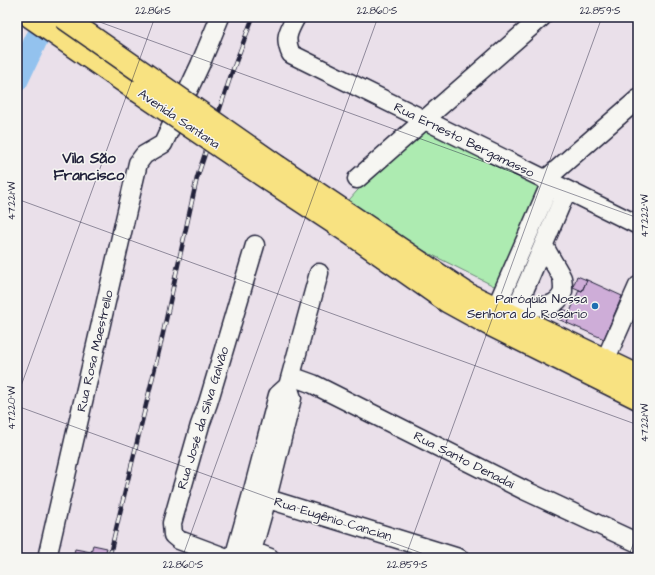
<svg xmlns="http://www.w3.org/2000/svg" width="655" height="575" font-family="'Architects Daughter',sans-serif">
	<rect width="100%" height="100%" fill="#eae0ea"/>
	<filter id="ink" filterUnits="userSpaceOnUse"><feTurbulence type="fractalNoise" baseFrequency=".025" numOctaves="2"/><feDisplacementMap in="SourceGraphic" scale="8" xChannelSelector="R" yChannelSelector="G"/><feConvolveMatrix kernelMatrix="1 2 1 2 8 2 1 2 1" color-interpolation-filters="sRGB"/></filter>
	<g filter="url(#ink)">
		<path fill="#adebb1" stroke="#688676" d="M 429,129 L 543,185 L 500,289 L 341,209 L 398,145 Z"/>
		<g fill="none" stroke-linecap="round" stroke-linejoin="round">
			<path stroke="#93c2ee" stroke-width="23" d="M 17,80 L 36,40 L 49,17"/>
		</g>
		<path fill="#ceadd8" stroke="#22223b" d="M 577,276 L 587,280 L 582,291 L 573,287 Z
			M 587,280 L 622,296 L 604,339 L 567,323 L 571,312 L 570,312 L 579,290 L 582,291 Z
			M 562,309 L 571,312 L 567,323 L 558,319 Z
			M 93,545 L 107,548 L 104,558 L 78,558 L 73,557 L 75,549 L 91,552 Z"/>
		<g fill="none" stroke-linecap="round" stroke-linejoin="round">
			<defs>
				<path id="minor" d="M 296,17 C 288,32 284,38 291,54 L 638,225
					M 357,179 L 542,17
					M 545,180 L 638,99
					M 517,307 C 532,306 558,311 563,291 C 563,287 563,282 562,278 C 557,267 549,257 544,245
					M 491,319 L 551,182
					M 508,328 L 567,190
					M 600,372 L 638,286
					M 291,376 L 313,384 L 524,490 L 638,543
					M 252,494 L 459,558
					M 252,551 L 270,558
					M 47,558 L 138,163 L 144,155 L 163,144 L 200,65 L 220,17
					M 227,558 L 179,540 L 173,535 L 172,523 L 200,425 L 208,403 L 255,245
					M 234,558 L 252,494 L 278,395 L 288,386 L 319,273
					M 250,558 L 267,498 L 292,398 L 288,386"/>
				<path id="major" d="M 31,17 L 138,91
					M 278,167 L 467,294 L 638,376
					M 271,181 L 350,233 L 447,301 L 489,324 L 638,398"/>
			</defs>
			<use href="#minor" stroke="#22223b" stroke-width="21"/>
			<use href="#major" stroke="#22223b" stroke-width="25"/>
			<use href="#minor" stroke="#f6f6f2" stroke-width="18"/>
			<use href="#major" stroke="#f8e281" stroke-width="22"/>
			<defs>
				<path id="rail" d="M 109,558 L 160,347 L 197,178 L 232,72 L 253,17"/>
			</defs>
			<use href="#rail" stroke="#22223b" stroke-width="4.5"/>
			<use href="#rail" stroke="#f6f6f2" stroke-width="3" stroke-dasharray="9" stroke-linecap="butt"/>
			<defs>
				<path id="major-bridge" d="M 63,17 L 278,167
					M 138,91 L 271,181"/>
			</defs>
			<use href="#major-bridge" stroke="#22223b" stroke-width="25" stroke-linecap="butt"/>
			<use href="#major-bridge" stroke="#f8e281" stroke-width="22"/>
		</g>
	</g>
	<path fill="none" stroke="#22223b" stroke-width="1" stroke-opacity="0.45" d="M 86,17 L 638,218M 17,199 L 638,425M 17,397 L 155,17M 17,406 L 435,558M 182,558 L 378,17M 405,558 L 602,17M 628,558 L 638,531"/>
	<circle fill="#1f6fb2" stroke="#f6f6f2" stroke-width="1.5" cx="595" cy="306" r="4"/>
	<g text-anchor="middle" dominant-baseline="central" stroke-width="3" stroke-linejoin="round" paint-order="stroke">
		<g font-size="13" fill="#22223b" stroke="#f6f6f2">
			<text transform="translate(179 119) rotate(34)">Avenida Santana</text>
			<text transform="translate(464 140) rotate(26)">Rua Ernesto Bergamasso</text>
			<text transform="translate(95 351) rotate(-77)">Rua Rosa Maestrello</text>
			<text transform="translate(203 418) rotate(-73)">Rua José da Silva Galvão</text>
			<text transform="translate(464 460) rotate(27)">Rua Santo Denadai</text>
			<text transform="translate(333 519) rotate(17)">Rua Eugênio Cancian</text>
		</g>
		<g font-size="13" fill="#22223b" stroke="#f6f6f2" text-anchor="end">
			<text x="587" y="299">Paróquia Nossa<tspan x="587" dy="15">Senhora do Rosário</tspan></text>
		</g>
		<g font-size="15" font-weight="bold" fill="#22223b" stroke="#f6f6f2">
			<text x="89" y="158">Vila São<tspan x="89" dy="17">Francisco</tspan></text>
		</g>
	</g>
	<rect width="655" height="575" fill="none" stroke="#f6f6f2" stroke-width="44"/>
	<rect x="22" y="22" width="611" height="531" fill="none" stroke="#22223b" stroke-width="1.5"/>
	<g font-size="10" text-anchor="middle" fill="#22223b">
		<text x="153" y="14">22.861°S</text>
		<text x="377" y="14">22.860°S</text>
		<text x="600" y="14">22.859°S</text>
		<text transform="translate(11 201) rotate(-90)" y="4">47.221°W</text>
		<text transform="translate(644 216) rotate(-90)" y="4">47.222°W</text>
		<text transform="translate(11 408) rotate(-90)" y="4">47.220°W</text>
		<text transform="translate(644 423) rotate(-90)" y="4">47.221°W</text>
		<text x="183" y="568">22.860°S</text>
		<text x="407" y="568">22.859°S</text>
	</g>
</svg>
